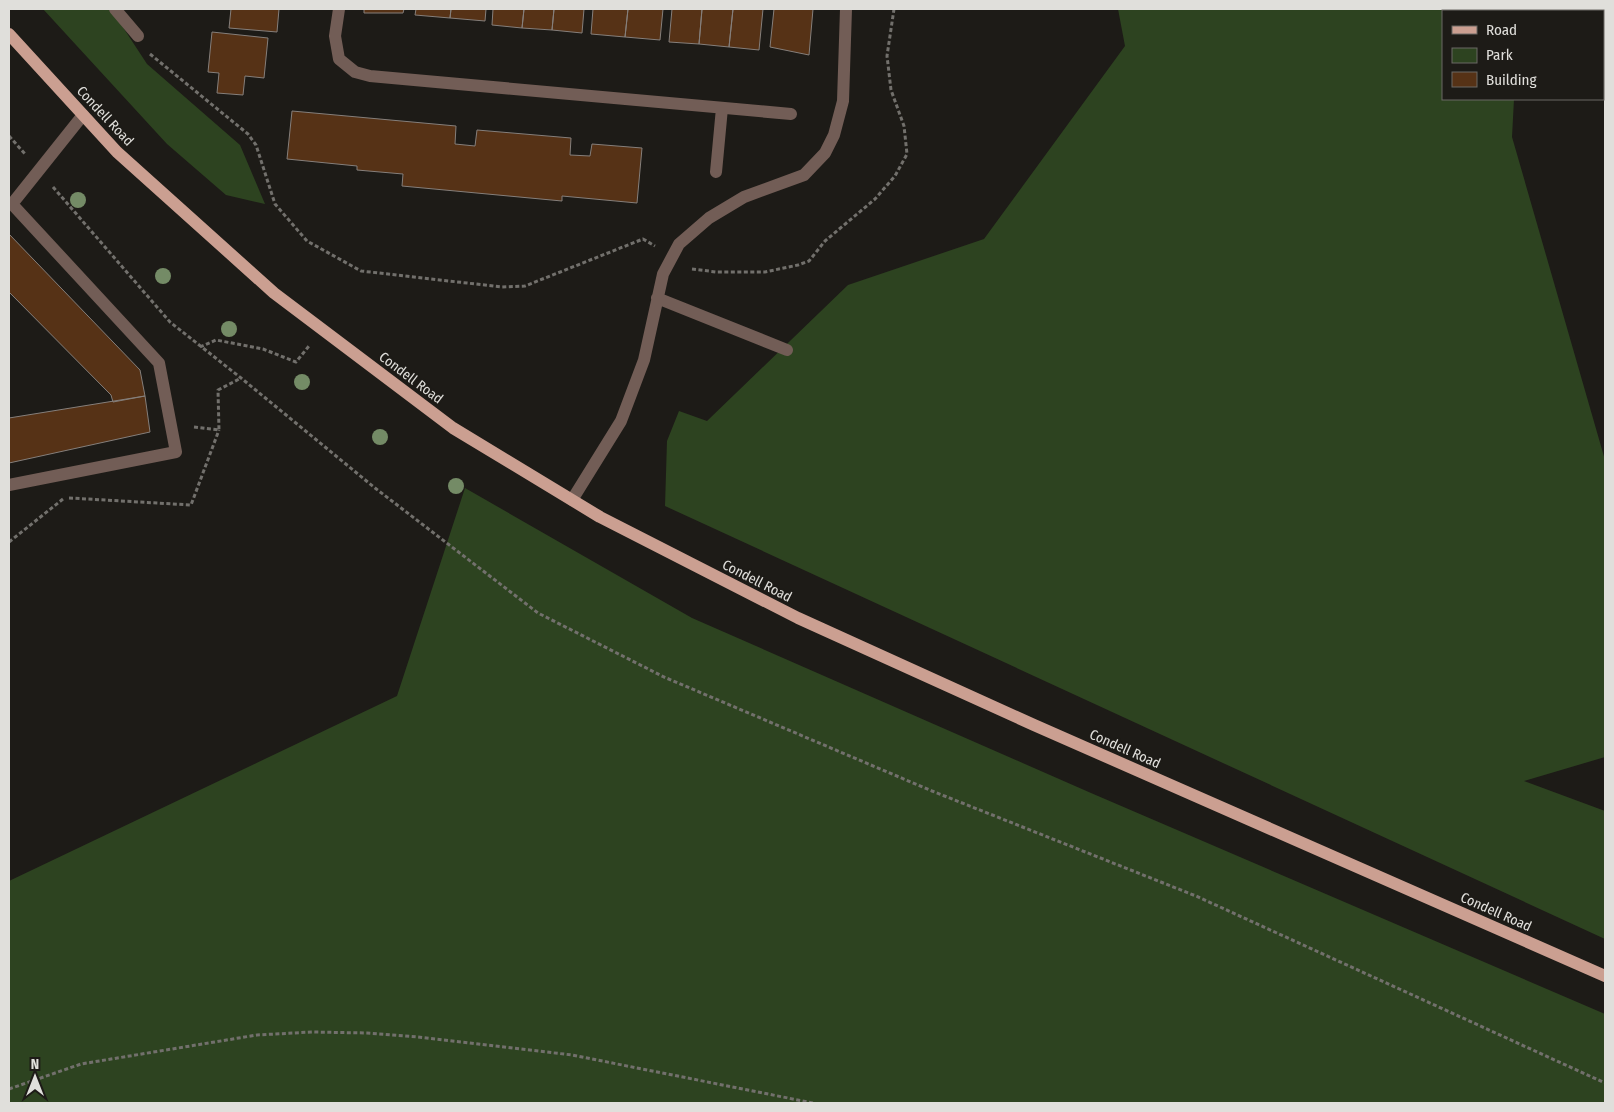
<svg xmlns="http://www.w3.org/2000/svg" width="1614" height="1112" font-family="'Fira Sans Condensed',sans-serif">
	<rect width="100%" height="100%" fill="#1d1b17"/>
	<path fill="#2d4320" d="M 43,9 L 111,9 L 147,64 L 240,145 L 265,204 L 226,195 L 167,144 Z
		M 1118,9 L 1520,9 L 1520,11 L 1443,11 L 1443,99 L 1514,99 L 1512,137 L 1605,460 L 1605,757 L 1524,781 L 1605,811 L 1605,939 L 665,506 L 667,441 L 679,411 L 707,421 L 848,285 L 984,239 L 1125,46 Z
		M 465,488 L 692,618 L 1091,793 L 1605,1014 L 1605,1103 L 9,1103 L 9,881 L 397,696 Z"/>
	<path fill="#563216" stroke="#857f7b" d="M 231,9 L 279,9 L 277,32 L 229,28 Z
		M 364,9 L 404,9 L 403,13 L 364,13 Z
		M 416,9 L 451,9 L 450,18 L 415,15 Z
		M 451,9 L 486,9 L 485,21 L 450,18 Z
		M 493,9 L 524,9 L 522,28 L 492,25 Z
		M 524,9 L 554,9 L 552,30 L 522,28 Z
		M 554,9 L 584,9 L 582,33 L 552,30 Z
		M 593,9 L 628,9 L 625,37 L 591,34 Z
		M 628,9 L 663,9 L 660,40 L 625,37 Z
		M 672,9 L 702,9 L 699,44 L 669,42 Z
		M 702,9 L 733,9 L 729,47 L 699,44 Z
		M 733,9 L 763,9 L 759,50 L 729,47 Z
		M 774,9 L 813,9 L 809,55 L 770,47 Z
		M 212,32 L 268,38 L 264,78 L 245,76 L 243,95 L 217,93 L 219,73 L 208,72 Z
		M 292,111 L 456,126 L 455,144 L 475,146 L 477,130 L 571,138 L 570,155 L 590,156 L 592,144 L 642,148 L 637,203 L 562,196 L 562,201 L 402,186 L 403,174 L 357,170 L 357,166 L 287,159 Z
		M 9,234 L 140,370 L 145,396 L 113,402 L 111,395 L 9,292 Z
		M 145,396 L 150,432 L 9,463 L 9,418 Z"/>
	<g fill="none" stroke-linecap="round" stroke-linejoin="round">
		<path stroke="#72706c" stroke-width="3" stroke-dasharray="4 2.5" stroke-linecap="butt" d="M 150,54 L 248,134 L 256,145 L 275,204 L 307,241 L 361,271 L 502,287 L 525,286 L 643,239 L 655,246
			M 9,136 L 25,154
			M 53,187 L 170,322 L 241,378 L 375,488 L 538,613 L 664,677 L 932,791 L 1196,896 L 1605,1083
			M 692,269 L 716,272 L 765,272 L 798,265 L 809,261 L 825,241 L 875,199 L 895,176 L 907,154 L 904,126 L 891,90 L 887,56 L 894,9
			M 200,347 L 216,340 L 263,349 L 296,362 L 309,346
			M 194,427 L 219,430 L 218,390 L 241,378
			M 69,498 L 191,505 L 219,430
			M 9,542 L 63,499
			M 9,1089 L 81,1064 L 257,1035 L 312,1032 L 367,1033 L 418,1037 L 572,1055 L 813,1103"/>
		<path stroke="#725d56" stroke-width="12" d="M 115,9 L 138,36
			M 339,9 L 335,36 L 339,59 L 355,72 L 370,76 L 791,114
			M 716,172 L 722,108
			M 9,204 L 12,204 L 159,363 L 176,452 L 9,485
			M 12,204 L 83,115
			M 657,298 L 787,350
			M 572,500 L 621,421 L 644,360 L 663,274 L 679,244 L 709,218 L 744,197 L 804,175 L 825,153 L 834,135 L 843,101 L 846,9"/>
		<path stroke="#cb9f91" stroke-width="12" d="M 9,34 L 117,152 L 274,293 L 453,428 L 600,517 L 798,618 L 1034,725 L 1605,976"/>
	</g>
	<g fill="#748b66">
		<circle cx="78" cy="200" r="8"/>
		<circle cx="163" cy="276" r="8"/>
		<circle cx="229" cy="329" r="8"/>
		<circle cx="302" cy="382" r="8"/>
		<circle cx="380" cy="437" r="8"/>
		<circle cx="456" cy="486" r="8"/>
	</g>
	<g text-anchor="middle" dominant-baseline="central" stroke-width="4" stroke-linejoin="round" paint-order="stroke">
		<g font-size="14" fill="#e0dfdb" stroke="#1d1b17">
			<text transform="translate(105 116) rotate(47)">Condell Road</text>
			<text transform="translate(411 378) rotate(37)">Condell Road</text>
			<text transform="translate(757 581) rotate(27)">Condell Road</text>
			<text transform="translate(1125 749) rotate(24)">Condell Road</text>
			<text transform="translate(1496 912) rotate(24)">Condell Road</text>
		</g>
	</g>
	<rect width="1614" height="1112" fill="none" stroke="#e0dfdb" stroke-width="20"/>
	<rect x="1442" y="10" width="162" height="90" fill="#1d1b17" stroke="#6b6965"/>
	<rect x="1452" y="26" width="25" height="8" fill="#cb9f91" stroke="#6b6965"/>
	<text x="1486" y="35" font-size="15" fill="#e0dfdb">Road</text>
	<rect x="1452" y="48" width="25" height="15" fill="#2d4320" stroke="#6b6965"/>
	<text x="1486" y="60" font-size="15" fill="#e0dfdb">Park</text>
	<rect x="1452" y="72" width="25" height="15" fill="#563216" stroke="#6b6965"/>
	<text x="1486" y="85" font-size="15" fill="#e0dfdb">Building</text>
	<g transform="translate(35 1077)" stroke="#1d1b17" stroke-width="4" paint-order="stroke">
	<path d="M0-4L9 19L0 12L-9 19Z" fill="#e0dfdb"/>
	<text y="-8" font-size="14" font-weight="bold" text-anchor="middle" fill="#e0dfdb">N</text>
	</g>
</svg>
